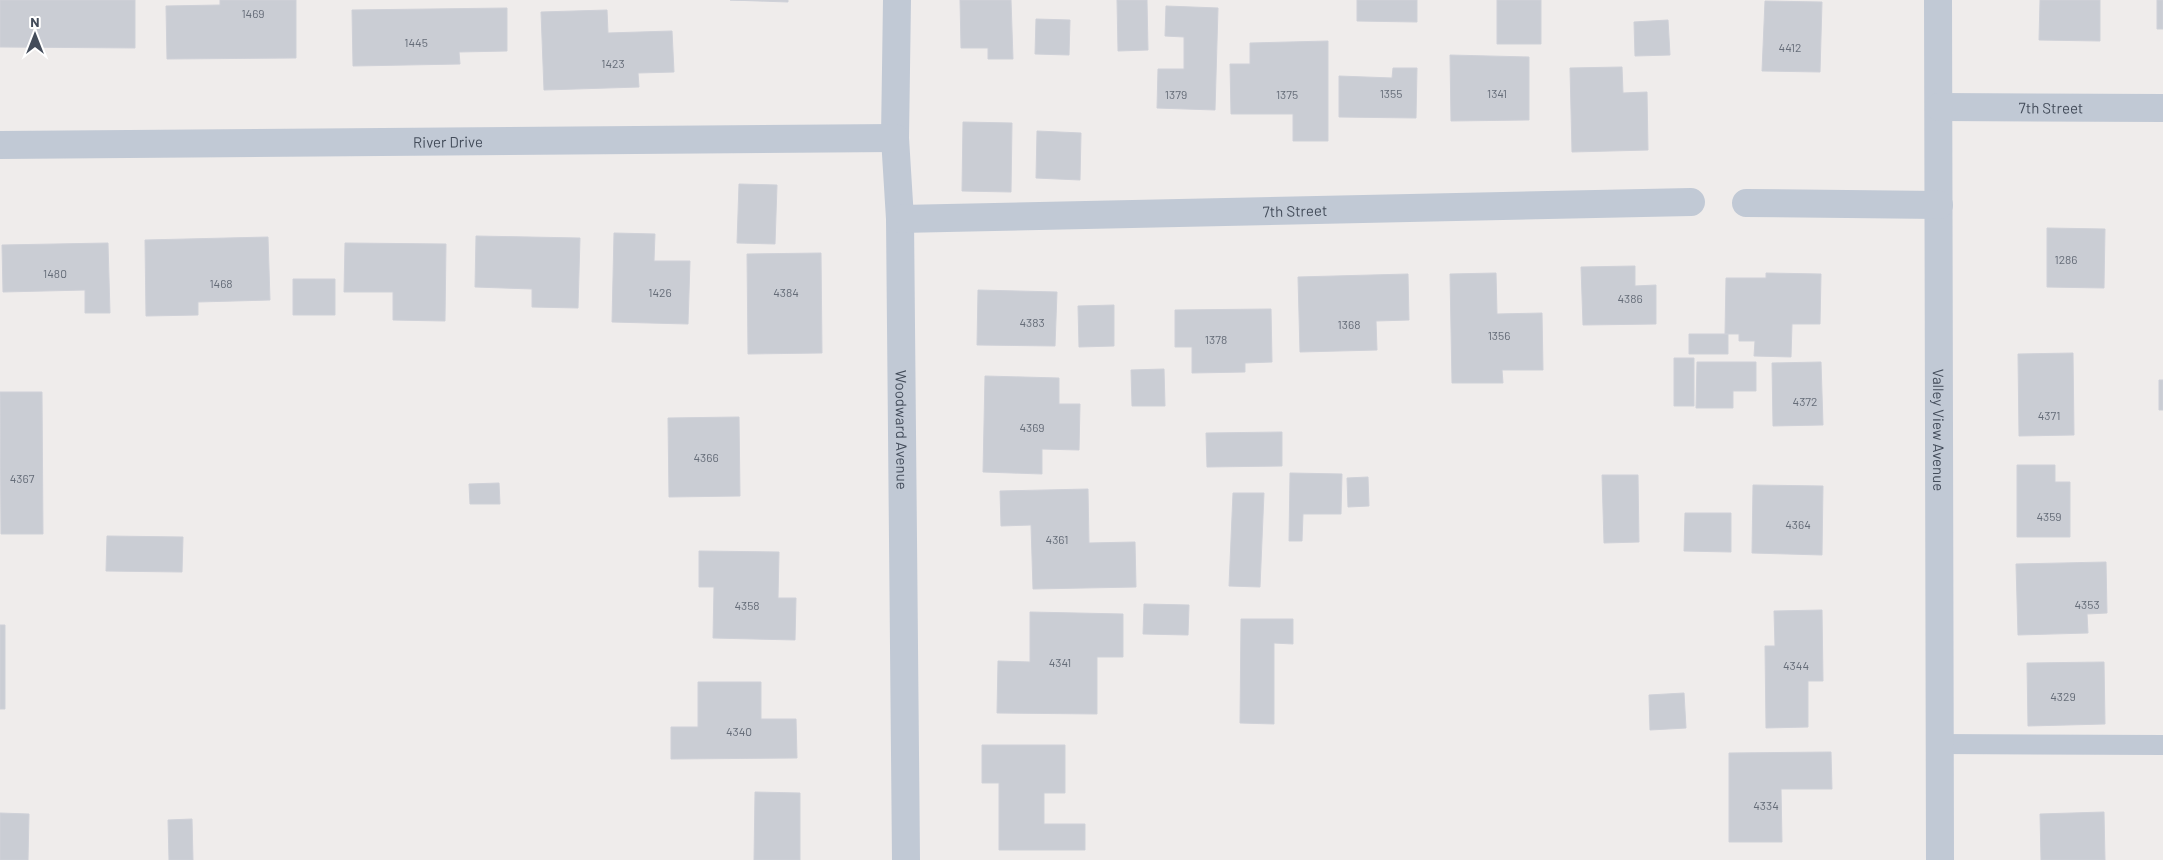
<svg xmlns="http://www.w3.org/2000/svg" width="2163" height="860" font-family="Barlow,sans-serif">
	<rect width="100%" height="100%" fill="#efeceb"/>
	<path fill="#cacdd4" stroke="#cfd1d8" d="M 0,0 L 135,0 L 135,48 L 0,47 Z
		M 220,0 L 296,0 L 296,58 L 167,59 L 166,6 L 220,5 Z
		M 730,0 L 788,0 L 788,2 Z
		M 960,0 L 1011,0 L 1013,59 L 988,59 L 988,48 L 961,48 Z
		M 1117,0 L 1147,0 L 1148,50 L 1118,51 Z
		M 1357,0 L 1417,0 L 1417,22 L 1357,21 Z
		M 1497,0 L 1541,0 L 1541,44 L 1497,44 Z
		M 2040,0 L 2100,0 L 2100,41 L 2039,40 Z
		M 2157,0 L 2163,0 L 2163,29 L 2157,29 Z
		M 1765,1 L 1822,2 L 1820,72 L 1762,71 Z
		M 1166,6 L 1218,8 L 1215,110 L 1157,108 L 1158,69 L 1184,69 L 1184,37 L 1165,36 Z
		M 507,8 L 507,51 L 459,52 L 460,64 L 353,66 L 352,10 Z
		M 607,10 L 608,33 L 672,31 L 674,72 L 638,73 L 639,87 L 544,90 L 541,12 Z
		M 1036,19 L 1070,20 L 1069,55 L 1035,54 Z
		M 1668,20 L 1670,55 L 1635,56 L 1634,22 Z
		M 1328,41 L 1328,141 L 1293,141 L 1293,114 L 1231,114 L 1230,64 L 1250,64 L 1250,43 Z
		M 1450,55 L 1529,57 L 1529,120 L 1451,121 Z
		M 1622,67 L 1623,93 L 1647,92 L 1648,150 L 1572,152 L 1570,68 Z
		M 1393,68 L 1417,68 L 1416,118 L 1339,117 L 1339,76 L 1392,78 Z
		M 963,122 L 1012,123 L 1011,192 L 962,191 Z
		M 1037,131 L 1081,133 L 1080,180 L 1036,178 Z
		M 739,184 L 777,185 L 775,244 L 737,243 Z
		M 2047,228 L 2105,229 L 2104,288 L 2047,287 Z
		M 614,233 L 655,234 L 654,261 L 690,261 L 688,324 L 612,322 Z
		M 476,236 L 580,238 L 578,308 L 532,307 L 532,289 L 475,287 Z
		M 268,237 L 270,300 L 198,302 L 198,315 L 146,316 L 145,240 Z
		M 108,243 L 110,313 L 85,313 L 85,290 L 3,292 L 2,245 Z
		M 345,243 L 446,244 L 445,321 L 393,320 L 393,292 L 344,292 Z
		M 821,253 L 822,353 L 748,354 L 747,254 Z
		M 1635,266 L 1635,286 L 1656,285 L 1656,324 L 1583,325 L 1581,267 Z
		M 1496,273 L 1497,314 L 1542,313 L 1543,370 L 1502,370 L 1503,383 L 1452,383 L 1450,274 Z
		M 1766,273 L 1821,274 L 1820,324 L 1792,324 L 1791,357 L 1754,356 L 1755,341 L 1739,341 L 1739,334 L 1725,334 L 1726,278 L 1766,278 Z
		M 1408,274 L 1409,320 L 1376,321 L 1377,350 L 1300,352 L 1298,277 Z
		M 293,279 L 335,279 L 335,315 L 293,315 Z
		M 978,290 L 1057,292 L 1055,346 L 977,345 Z
		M 1114,305 L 1114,346 L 1079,347 L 1078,306 Z
		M 1271,309 L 1272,362 L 1245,363 L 1245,372 L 1192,373 L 1192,347 L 1175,347 L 1175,310 Z
		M 1689,334 L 1728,334 L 1728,354 L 1689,354 Z
		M 2073,353 L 2074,435 L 2019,436 L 2018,354 Z
		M 1674,358 L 1694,358 L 1694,406 L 1674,406 Z
		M 1697,362 L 1756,362 L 1756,391 L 1733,391 L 1733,408 L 1696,408 Z
		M 1821,362 L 1823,425 L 1773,426 L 1772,363 Z
		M 1164,369 L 1165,406 L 1132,406 L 1131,370 Z
		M 985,376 L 1059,378 L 1059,404 L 1080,404 L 1079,450 L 1042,449 L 1042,474 L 983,472 Z
		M 2159,380 L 2163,380 L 2163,410 L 2159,410 Z
		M 0,392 L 42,392 L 43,534 L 1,534 Z
		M 739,417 L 740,496 L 669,497 L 668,418 Z
		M 1282,432 L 1282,466 L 1207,467 L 1206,433 Z
		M 2017,465 L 2055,465 L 2055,482 L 2070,482 L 2070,537 L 2017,537 Z
		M 1290,473 L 1342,474 L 1341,514 L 1303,514 L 1302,541 L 1289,541 Z
		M 1602,475 L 1638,475 L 1639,542 L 1604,543 Z
		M 1368,477 L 1369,506 L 1348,507 L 1347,478 Z
		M 499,483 L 500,504 L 470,504 L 469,484 Z
		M 1753,485 L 1823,486 L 1822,555 L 1752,553 Z
		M 1088,489 L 1089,543 L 1135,542 L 1136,587 L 1033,589 L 1031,525 L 1001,526 L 1000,491 Z
		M 1233,493 L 1264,493 L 1260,587 L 1229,586 Z
		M 1685,513 L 1731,513 L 1731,552 L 1684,551 Z
		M 107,536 L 183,537 L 182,572 L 106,571 Z
		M 699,551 L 779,552 L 778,598 L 796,598 L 795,640 L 713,638 L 714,587 L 699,587 Z
		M 2106,562 L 2107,613 L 2087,614 L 2088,633 L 2018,635 L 2016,564 Z
		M 1144,604 L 1189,605 L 1188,635 L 1143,634 Z
		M 1822,610 L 1823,681 L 1808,681 L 1808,727 L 1766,728 L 1765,646 L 1775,646 L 1774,611 Z
		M 1030,612 L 1123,614 L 1123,657 L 1097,657 L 1097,714 L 997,713 L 998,661 L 1030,662 Z
		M 1241,619 L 1293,619 L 1293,644 L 1274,643 L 1274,724 L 1240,723 Z
		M 0,625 L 5,625 L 5,709 L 0,709 Z
		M 2104,662 L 2105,724 L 2028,726 L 2027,663 Z
		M 698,682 L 761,682 L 761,719 L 796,719 L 797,758 L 671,759 L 671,727 L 698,727 Z
		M 1684,693 L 1686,728 L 1650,730 L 1649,695 Z
		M 982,745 L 1065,745 L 1065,793 L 1044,793 L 1044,824 L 1085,824 L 1085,850 L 999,850 L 999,783 L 982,783 Z
		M 1831,752 L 1832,789 L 1781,789 L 1782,842 L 1729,842 L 1729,753 Z
		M 755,792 L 800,793 L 800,860 L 754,860 Z
		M 2104,812 L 2105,860 L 2041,860 L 2040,814 Z
		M 0,813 L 29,814 L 28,860 L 0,860 Z
		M 192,819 L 193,860 L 169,860 L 168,820 Z"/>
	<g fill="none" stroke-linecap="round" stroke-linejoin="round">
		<path stroke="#c1c9d5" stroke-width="20" d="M 1940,744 L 2163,745"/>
		<g stroke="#c1c9d5" stroke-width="28">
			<path id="s1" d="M 897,0 L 895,138 L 900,219 L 906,860"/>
			<path id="s2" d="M 1938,0 L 1940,860"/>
			<path id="s3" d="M 1939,107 L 2163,108"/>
			<path id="s4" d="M 0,145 L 895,138"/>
			<path d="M 1746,203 L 1939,205"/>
			<path id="s5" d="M 900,219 L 1691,202"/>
		</g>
	</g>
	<g text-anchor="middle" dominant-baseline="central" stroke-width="4.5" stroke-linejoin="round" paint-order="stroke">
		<g font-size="12" fill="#656c78">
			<text x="253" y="13">1469</text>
			<text x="416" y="42">1445</text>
			<text x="1790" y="47">4412</text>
			<text x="613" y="63">1423</text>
			<text x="1391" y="93">1355</text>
			<text x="1497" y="93">1341</text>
			<text x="1176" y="94">1379</text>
			<text x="1287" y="94">1375</text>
			<text x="2066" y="259">1286</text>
			<text x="55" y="273">1480</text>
			<text x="221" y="283">1468</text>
			<text x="660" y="292">1426</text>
			<text x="786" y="292">4384</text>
			<text x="1630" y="298">4386</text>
			<text x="1032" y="322">4383</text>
			<text x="1349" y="324">1368</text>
			<text x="1499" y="335">1356</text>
			<text x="1216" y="339">1378</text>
			<text x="1805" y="401">4372</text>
			<text x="2049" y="415">4371</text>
			<text x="1032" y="427">4369</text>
			<text x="706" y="457">4366</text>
			<text x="22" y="478">4367</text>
			<text x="2049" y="516">4359</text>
			<text x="1798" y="524">4364</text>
			<text x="1057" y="539">4361</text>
			<text x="2087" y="604">4353</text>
			<text x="747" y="605">4358</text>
			<text x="1060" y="662">4341</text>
			<text x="1796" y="665">4344</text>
			<text x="2063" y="696">4329</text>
			<text x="739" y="731">4340</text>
			<text x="1766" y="805">4334</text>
		</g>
		<g font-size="15" fill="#434c5a" stroke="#fff">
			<text stroke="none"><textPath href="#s3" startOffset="112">7th Street</textPath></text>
			<text stroke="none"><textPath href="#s4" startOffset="448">River Drive</textPath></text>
			<text stroke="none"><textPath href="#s5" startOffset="395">7th Street</textPath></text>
			<text stroke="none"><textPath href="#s1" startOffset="430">Woodward Avenue</textPath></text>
			<text stroke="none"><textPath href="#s2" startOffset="430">Valley View Avenue</textPath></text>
		</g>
	</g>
	<g transform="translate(35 35)" stroke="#ffffff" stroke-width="4" paint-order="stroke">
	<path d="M0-4L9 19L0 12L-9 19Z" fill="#434c5a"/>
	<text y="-8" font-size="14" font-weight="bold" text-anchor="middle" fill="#434c5a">N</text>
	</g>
</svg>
